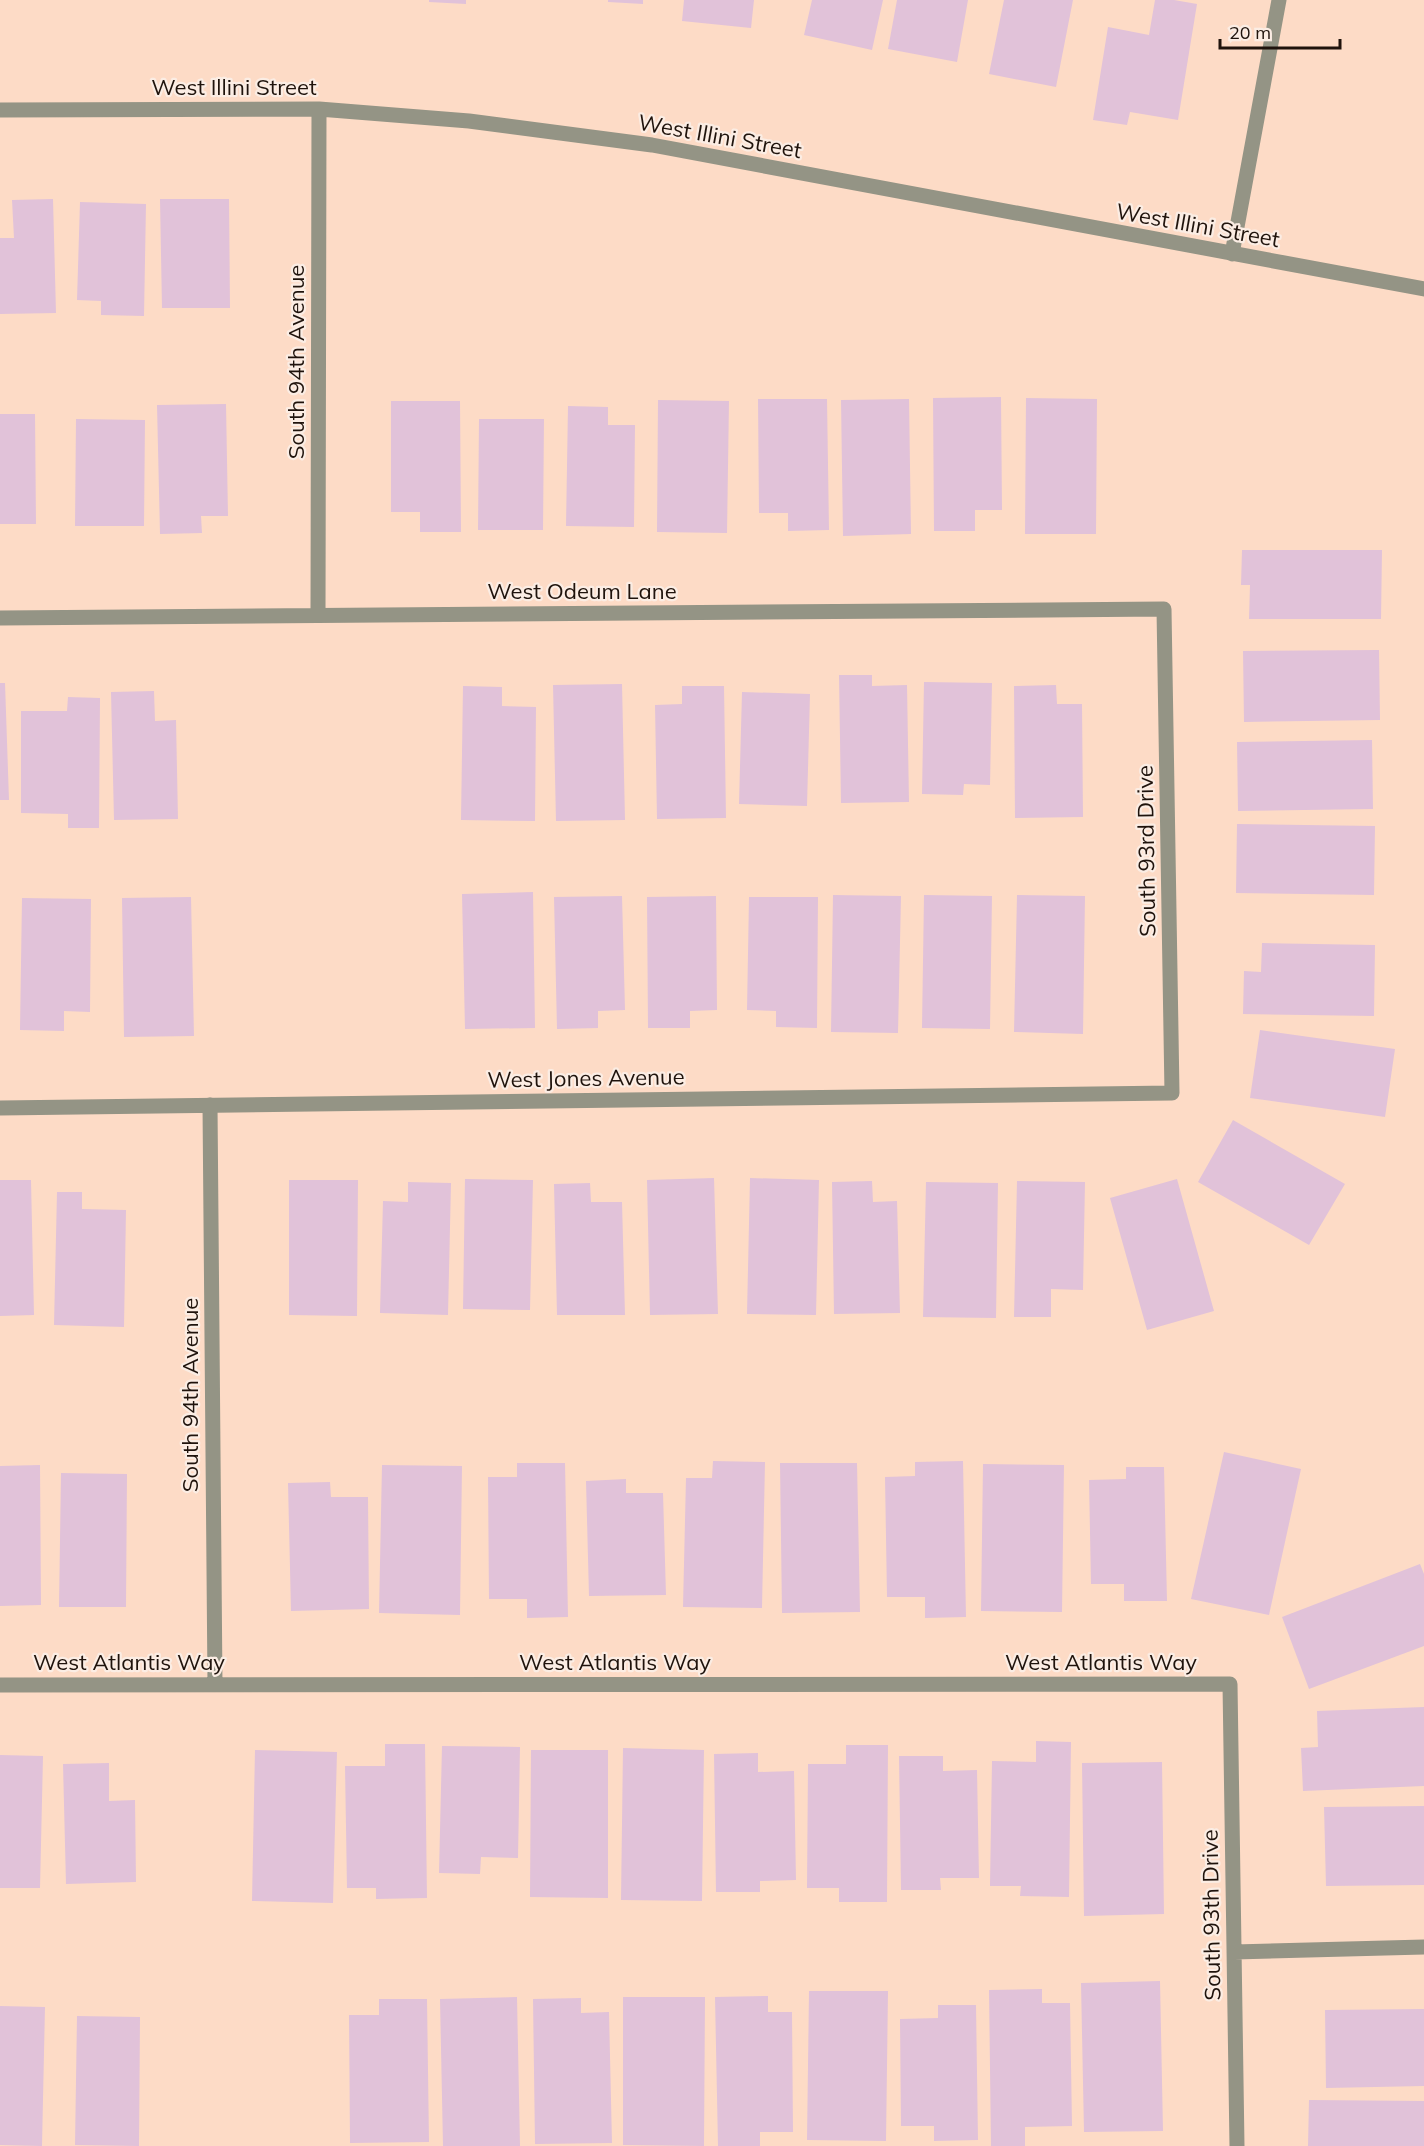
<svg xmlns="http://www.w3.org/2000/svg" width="1424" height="2146" font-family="Mulish,sans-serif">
	<rect width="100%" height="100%" fill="#fddbc6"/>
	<path fill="#e1c2d9" d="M 429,0 L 466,0 L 466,4 L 429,2 Z
		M 608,0 L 643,0 L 643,4 L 608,2 Z
		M 684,0 L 754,0 L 751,28 L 682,21 Z
		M 812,0 L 883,0 L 872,50 L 804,35 Z
		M 897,0 L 968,0 L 957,62 L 888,49 Z
		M 1004,0 L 1073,0 L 1056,87 L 989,74 Z
		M 1155,0 L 1174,0 L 1197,4 L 1178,120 L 1130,112 L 1127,125 L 1093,120 L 1108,27 L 1149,35 Z
		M 53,199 L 56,313 L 0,314 L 0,238 L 14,238 L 12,200 Z
		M 160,199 L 229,199 L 230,308 L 162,308 Z
		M 80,202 L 146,204 L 144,316 L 101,315 L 101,301 L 77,300 Z
		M 1001,397 L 1002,510 L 975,510 L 975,531 L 934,531 L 933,398 Z
		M 1026,398 L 1097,399 L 1096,534 L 1025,534 Z
		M 758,399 L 827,399 L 829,530 L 788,531 L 788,513 L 759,513 Z
		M 909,399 L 911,534 L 843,536 L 841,400 Z
		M 658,400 L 729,401 L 727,533 L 657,532 Z
		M 391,401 L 460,401 L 461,532 L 420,532 L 420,512 L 391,512 Z
		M 226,404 L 228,516 L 201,516 L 202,533 L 160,534 L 157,405 Z
		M 568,406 L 608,407 L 608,425 L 635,425 L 634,527 L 566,526 Z
		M 0,414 L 35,414 L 36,524 L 0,524 Z
		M 76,419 L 145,420 L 144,526 L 75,526 Z
		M 479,419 L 544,419 L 543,530 L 478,530 Z
		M 1242,550 L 1382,550 L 1381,619 L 1249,619 L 1250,585 L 1241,585 Z
		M 1379,650 L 1380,720 L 1244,722 L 1243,651 Z
		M 839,675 L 872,675 L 872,686 L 907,685 L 909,802 L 841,803 Z
		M 924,682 L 992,683 L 990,785 L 964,784 L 963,795 L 922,794 Z
		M 0,683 L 5,683 L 9,800 L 0,800 Z
		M 622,684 L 625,820 L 556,821 L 553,685 Z
		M 1056,685 L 1057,704 L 1082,704 L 1083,817 L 1015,818 L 1014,686 Z
		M 463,686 L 502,687 L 502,706 L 536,707 L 535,821 L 461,820 Z
		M 682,686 L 724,686 L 726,818 L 657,819 L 655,705 L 682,704 Z
		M 154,691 L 155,721 L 176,720 L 178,819 L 114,820 L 111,692 Z
		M 742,692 L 810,694 L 807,806 L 739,804 Z
		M 68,697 L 100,698 L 99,828 L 68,828 L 68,814 L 21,813 L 21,711 L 67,711 Z
		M 1372,740 L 1373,809 L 1238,811 L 1237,742 Z
		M 1237,824 L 1375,826 L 1374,895 L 1236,893 Z
		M 533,892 L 535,1028 L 465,1029 L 462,894 Z
		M 833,895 L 901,896 L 898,1033 L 831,1032 Z
		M 924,895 L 992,896 L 990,1029 L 922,1028 Z
		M 1017,895 L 1085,896 L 1083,1034 L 1014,1032 Z
		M 622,896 L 625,1010 L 598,1011 L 598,1028 L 557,1029 L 554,897 Z
		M 716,896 L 717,1010 L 690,1011 L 690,1028 L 648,1028 L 647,897 Z
		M 191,897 L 194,1036 L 124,1037 L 122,898 Z
		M 749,897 L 818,897 L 817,1028 L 776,1027 L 776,1011 L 747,1010 Z
		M 22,898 L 91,899 L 90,1012 L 64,1011 L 64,1031 L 20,1030 Z
		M 1262,943 L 1375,945 L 1374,1016 L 1243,1014 L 1244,971 L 1261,972 Z
		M 1260,1030 L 1395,1049 L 1385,1117 L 1250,1098 Z
		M 1233,1120 L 1345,1184 L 1309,1245 L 1198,1182 Z
		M 714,1178 L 718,1314 L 650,1315 L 647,1180 Z
		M 750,1178 L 819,1180 L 816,1315 L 747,1314 Z
		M 465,1179 L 533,1180 L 530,1310 L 463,1309 Z
		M 1177,1179 L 1214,1311 L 1147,1330 L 1110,1198 Z
		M 0,1180 L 31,1180 L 34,1315 L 0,1316 Z
		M 289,1180 L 358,1180 L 357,1316 L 289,1315 Z
		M 872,1181 L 873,1202 L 897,1201 L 900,1313 L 834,1314 L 832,1182 Z
		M 1017,1181 L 1085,1182 L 1083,1290 L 1051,1289 L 1051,1317 L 1014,1317 Z
		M 408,1182 L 451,1183 L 448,1315 L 380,1313 L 383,1201 L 408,1202 Z
		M 926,1182 L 998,1183 L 996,1318 L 923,1317 Z
		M 590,1183 L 591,1202 L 622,1202 L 625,1315 L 557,1315 L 554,1184 Z
		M 57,1192 L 82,1192 L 82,1209 L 126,1210 L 124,1327 L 54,1325 Z
		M 1224,1452 L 1301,1469 L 1269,1615 L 1191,1599 Z
		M 713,1461 L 765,1462 L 762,1608 L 683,1607 L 686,1478 L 712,1478 Z
		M 963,1461 L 966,1617 L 925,1618 L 925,1597 L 887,1597 L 885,1477 L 915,1476 L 915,1462 Z
		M 517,1463 L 565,1463 L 568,1617 L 527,1618 L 527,1599 L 489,1599 L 488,1477 L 517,1477 Z
		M 780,1463 L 857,1463 L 860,1612 L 782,1613 Z
		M 983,1464 L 1064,1465 L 1062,1612 L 981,1611 Z
		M 40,1465 L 41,1605 L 0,1606 L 0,1466 Z
		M 382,1465 L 462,1466 L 460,1615 L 379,1613 Z
		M 1126,1467 L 1164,1467 L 1167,1601 L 1124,1601 L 1124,1584 L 1091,1584 L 1089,1480 L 1126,1479 Z
		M 61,1473 L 127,1474 L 126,1607 L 59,1607 Z
		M 626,1479 L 626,1493 L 663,1493 L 666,1595 L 589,1596 L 586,1481 Z
		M 330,1482 L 331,1497 L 368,1497 L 369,1609 L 291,1611 L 288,1483 Z
		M 1420,1564 L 1424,1574 L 1424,1646 L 1309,1689 L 1282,1617 Z
		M 1424,1707 L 1424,1786 L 1303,1791 L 1301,1748 L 1318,1747 L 1317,1711 Z
		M 1036,1741 L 1071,1742 L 1069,1897 L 1020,1896 L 1021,1886 L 990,1886 L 992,1761 L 1036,1762 Z
		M 385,1744 L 425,1744 L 427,1898 L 376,1899 L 376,1888 L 347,1888 L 345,1766 L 385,1766 Z
		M 846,1745 L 888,1745 L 887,1902 L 839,1902 L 839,1888 L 807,1888 L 808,1764 L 846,1764 Z
		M 442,1746 L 520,1747 L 518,1858 L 481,1857 L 480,1874 L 439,1873 Z
		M 623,1748 L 704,1750 L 702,1901 L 621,1900 Z
		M 255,1750 L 337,1752 L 333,1903 L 252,1901 Z
		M 531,1750 L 608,1750 L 608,1898 L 530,1897 Z
		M 758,1753 L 758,1772 L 794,1771 L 796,1880 L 760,1881 L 760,1892 L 716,1892 L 714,1754 Z
		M 0,1755 L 43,1756 L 40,1888 L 0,1888 Z
		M 899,1756 L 943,1756 L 943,1771 L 977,1770 L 979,1878 L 940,1878 L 941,1890 L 901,1890 Z
		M 1162,1762 L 1164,1914 L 1084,1916 L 1082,1763 Z
		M 109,1763 L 109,1801 L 135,1800 L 136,1882 L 66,1884 L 63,1764 Z
		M 1424,1806 L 1424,1885 L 1326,1886 L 1324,1807 Z
		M 1160,1981 L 1163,2131 L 1084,2132 L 1081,1983 Z
		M 1042,1989 L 1042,2003 L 1070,2003 L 1072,2126 L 1025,2127 L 1025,2146 L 991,2146 L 989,1990 Z
		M 809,1991 L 888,1991 L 886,2141 L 807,2140 Z
		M 768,1996 L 768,2012 L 792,2012 L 793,2132 L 760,2132 L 760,2146 L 718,2146 L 715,1997 Z
		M 517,1997 L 520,2146 L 443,2146 L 440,1999 Z
		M 623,1997 L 705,1997 L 704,2146 L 623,2145 Z
		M 581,1998 L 581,2013 L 609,2012 L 612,2143 L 535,2144 L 533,1999 Z
		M 379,1999 L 427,1999 L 429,2142 L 350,2143 L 349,2015 L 379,2015 Z
		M 938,2005 L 976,2005 L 978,2140 L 934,2141 L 934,2126 L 901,2126 L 900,2019 L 938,2018 Z
		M 0,2006 L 45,2007 L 42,2146 L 0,2145 Z
		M 1424,2009 L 1424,2086 L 1326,2088 L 1325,2010 Z
		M 77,2016 L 140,2017 L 139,2146 L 75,2145 Z
		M 1309,2100 L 1424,2101 L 1424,2146 L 1308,2146 Z"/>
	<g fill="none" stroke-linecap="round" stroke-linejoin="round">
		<path stroke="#949485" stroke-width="15" d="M 0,110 L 319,109 L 469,121 L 652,145 L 1424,289
			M 1232,254 L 1279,0
			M 318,615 L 319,109
			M 0,618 L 1164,609 L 1172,1093 L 0,1108
			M 210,1105 L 215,1685
			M 0,1685 L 1230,1684 L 1237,2146
			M 1234,1952 L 1424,1947"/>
	</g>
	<g text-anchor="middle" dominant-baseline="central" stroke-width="4.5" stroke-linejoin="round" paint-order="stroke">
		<g font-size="22" fill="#1f130c" stroke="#fbede4">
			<text x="234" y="87">West Illini Street</text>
			<text transform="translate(720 136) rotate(10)">West Illini Street</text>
			<text transform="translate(1198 225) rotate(10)">West Illini Street</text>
			<text transform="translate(296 362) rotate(-90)">South 94th Avenue</text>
			<text x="582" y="591">West Odeum Lane</text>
			<text transform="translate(1146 851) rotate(-91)">South 93rd Drive</text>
			<text transform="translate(586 1078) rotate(-1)">West Jones Avenue</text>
			<text transform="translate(190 1395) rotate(-90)">South 94th Avenue</text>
			<text x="129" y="1662">West Atlantis Way</text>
			<text x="615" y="1662">West Atlantis Way</text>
			<text x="1101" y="1662">West Atlantis Way</text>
			<text transform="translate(1211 1915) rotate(-91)">South 93th Drive</text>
		</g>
	</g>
	<path d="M1220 39v9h120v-9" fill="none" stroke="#1f130c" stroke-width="3"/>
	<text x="1229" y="39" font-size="18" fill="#1f130c" stroke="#fbede4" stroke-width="4.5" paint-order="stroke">20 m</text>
</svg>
